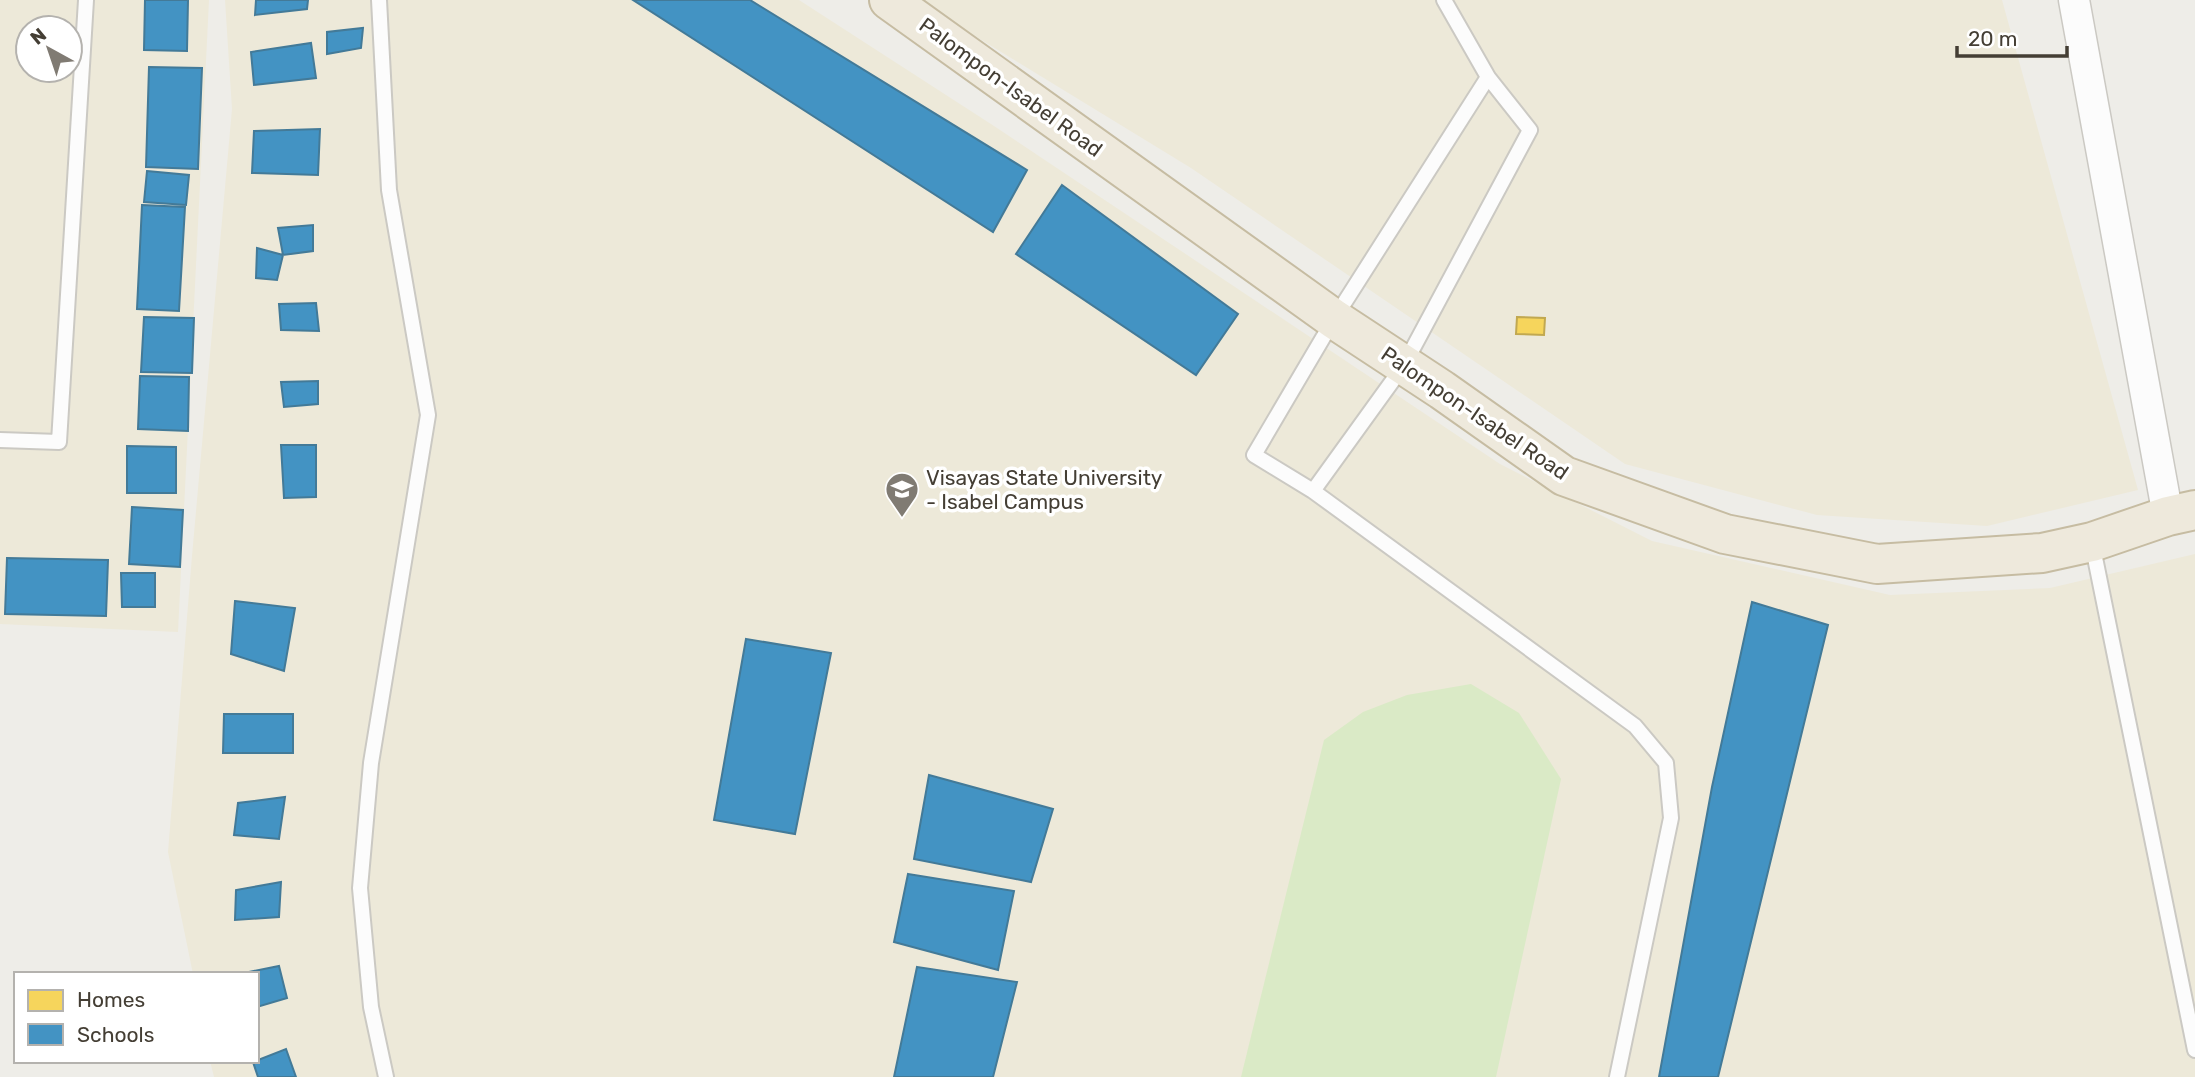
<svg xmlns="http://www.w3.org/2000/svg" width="2195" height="1077" font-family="Rubik,sans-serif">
	<rect width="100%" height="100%" fill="#eeede8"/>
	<path fill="#ede9d9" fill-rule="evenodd" d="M 0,0 L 209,0 L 178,632 L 0,624 ZM 28,28 L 70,28 L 70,70 L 28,70 Z
		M 225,0 L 799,0 L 994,126 L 1500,464 L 1652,541 L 1890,595 L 2050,588 L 2195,554 L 2195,1077 L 214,1077 L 210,1061 L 257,1061 L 257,974 L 193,974 L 168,852 L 192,556 L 232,109 Z
		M 916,0 L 2002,0 L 2138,490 L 1987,526 L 1817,515 L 1625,464 L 1191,168 Z"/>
	<path fill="#daeac6" d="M 1471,684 L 1519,713 L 1561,779 L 1496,1077 L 1241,1077 L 1324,740 L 1363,712 L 1407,695 Z"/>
	<path fill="#f6d55c" stroke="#c1a850" stroke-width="2" d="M 1517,317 L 1545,318 L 1544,335 L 1516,334 Z"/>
	<path fill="#4393c3" stroke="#437a98" stroke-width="2" d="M 145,0 L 188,0 L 187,51 L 144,50 Z
		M 256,0 L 308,0 L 307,9 L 255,15 Z
		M 633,0 L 750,0 L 1027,170 L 993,232 Z
		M 363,28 L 361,48 L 327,54 L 327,32 Z
		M 311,43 L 316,78 L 254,85 L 251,52 Z
		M 149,67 L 202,68 L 198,169 L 146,167 Z
		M 320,129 L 318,175 L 252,173 L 254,131 Z
		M 147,171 L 189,175 L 186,205 L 144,202 Z
		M 1062,185 L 1238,314 L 1196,375 L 1016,254 Z
		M 142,205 L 185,207 L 179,311 L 137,309 Z
		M 313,225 L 313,251 L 283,255 L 278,228 Z
		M 257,248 L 283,255 L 277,280 L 256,278 Z
		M 316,303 L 319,331 L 281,330 L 279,304 Z
		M 144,317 L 194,318 L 192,373 L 141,372 Z
		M 140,376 L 189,377 L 188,431 L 138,429 Z
		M 318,381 L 318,404 L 284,407 L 281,382 Z
		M 281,445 L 316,445 L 316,497 L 284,498 Z
		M 127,446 L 176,447 L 176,493 L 127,493 Z
		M 132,507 L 183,510 L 180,567 L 129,564 Z
		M 7,558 L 108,560 L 106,616 L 5,614 Z
		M 121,573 L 155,573 L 155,607 L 122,607 Z
		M 235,601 L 295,608 L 284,671 L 231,654 Z
		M 1752,602 L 1828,625 L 1718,1077 L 1659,1077 L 1712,787 Z
		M 746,639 L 831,653 L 795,834 L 714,820 Z
		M 224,714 L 293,714 L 293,753 L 223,753 Z
		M 929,775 L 1053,809 L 1031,882 L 914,859 Z
		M 285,797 L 279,839 L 234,835 L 238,803 Z
		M 908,874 L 1014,891 L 998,970 L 894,942 Z
		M 281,882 L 279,917 L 235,920 L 236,890 Z
		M 279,966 L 287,998 L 257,1007 L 257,974 L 244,973 Z
		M 917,967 L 1017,982 L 993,1077 L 894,1077 Z
		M 286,1049 L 296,1077 L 258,1077 L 253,1062 Z"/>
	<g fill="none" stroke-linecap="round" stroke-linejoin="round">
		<defs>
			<path id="service" d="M 379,0 L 389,190 L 428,415 L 371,763 L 360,888 L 371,1007 L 386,1077
				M 1444,0 L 1488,77 L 1334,319 L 1254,455 L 1313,491 L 1404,365 L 1530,130 L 1488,77
				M 0,440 L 59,442 L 86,0
				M 1313,491 L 1635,726 L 1666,763 L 1671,818 L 1617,1077
				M 2092,543 L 2195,1050"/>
			<path id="minor" d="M 2074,0 L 2168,516"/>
			<path id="trunk" d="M 889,0 L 1334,319 L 1442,390 L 1564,476 L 1725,534 L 1877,564 L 2042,553 L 2092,542 L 2168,516 L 2195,510"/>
		</defs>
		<use href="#service" stroke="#cbc9c3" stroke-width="18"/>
		<use href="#minor" stroke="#cbc9c3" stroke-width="33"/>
		<use href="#trunk" stroke="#c6bca2" stroke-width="42"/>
		<use href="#service" stroke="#fcfcfc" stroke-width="14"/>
		<use href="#minor" stroke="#fcfcfc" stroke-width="30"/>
		<use href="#trunk" stroke="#eee9dc" stroke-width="38"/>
	</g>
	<defs>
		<symbol id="university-pin" viewBox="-11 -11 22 30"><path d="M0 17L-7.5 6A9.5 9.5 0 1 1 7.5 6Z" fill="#807b73" stroke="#fff"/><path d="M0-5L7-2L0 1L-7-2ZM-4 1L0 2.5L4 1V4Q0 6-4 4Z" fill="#fff"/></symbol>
	</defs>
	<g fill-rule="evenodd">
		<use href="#university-pin" x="883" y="470" width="38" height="52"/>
	</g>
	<g text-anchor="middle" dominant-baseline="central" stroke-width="7" stroke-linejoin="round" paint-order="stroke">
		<g font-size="21" fill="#443e34" stroke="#fff">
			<text transform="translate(1011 87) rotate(36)">Palompon-Isabel Road</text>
			<text transform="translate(1475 413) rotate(34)">Palompon-Isabel Road</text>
		</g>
		<g font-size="21" fill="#443e34" stroke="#fff" text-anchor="start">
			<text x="926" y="477">Visayas State University<tspan x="926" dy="24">- Isabel Campus</tspan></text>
		</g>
	</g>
	<rect x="14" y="972" width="245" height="91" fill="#ffffff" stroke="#b4b2ae" stroke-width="2"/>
	<rect x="28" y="990" width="35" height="21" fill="#f6d55c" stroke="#b4b2ae" stroke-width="2"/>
	<text x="77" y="1007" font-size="21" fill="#443e34">Homes</text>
	<rect x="28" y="1024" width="35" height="21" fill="#4393c3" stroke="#b4b2ae" stroke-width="2"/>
	<text x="77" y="1042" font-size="21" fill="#443e34">Schools</text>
	<g transform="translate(49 49) rotate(320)"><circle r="33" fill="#ffffff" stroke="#b4b2ae" stroke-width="2"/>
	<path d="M0-5L12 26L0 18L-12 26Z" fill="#807b73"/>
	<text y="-10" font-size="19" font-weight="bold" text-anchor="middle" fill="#443e34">N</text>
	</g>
	<path d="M1957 46v10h110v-10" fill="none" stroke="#443e34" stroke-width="3.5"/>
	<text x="1968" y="46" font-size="21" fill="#443e34" stroke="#ffffff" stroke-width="5" paint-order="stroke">20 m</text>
</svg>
